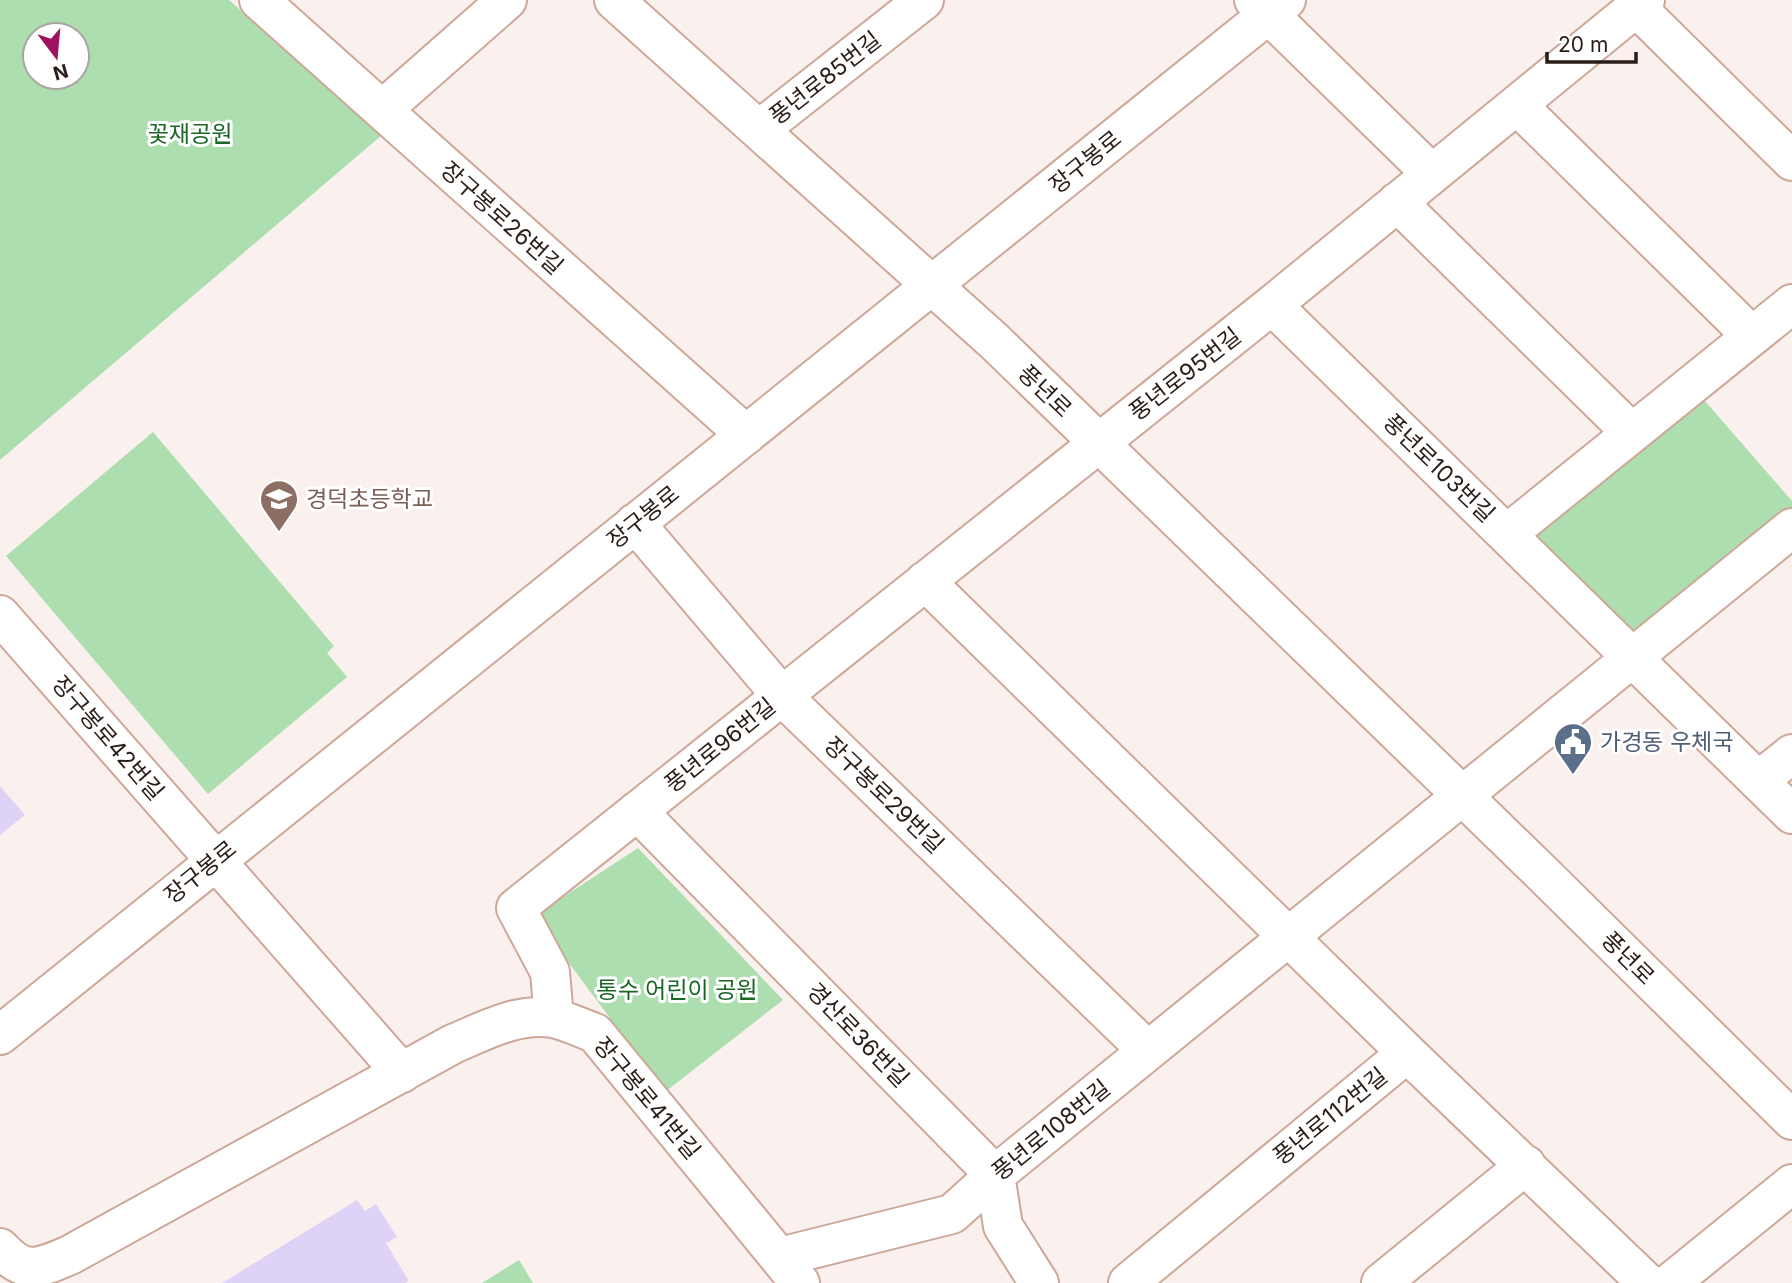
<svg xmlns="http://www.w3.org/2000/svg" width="1792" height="1283" font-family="Inter,'Noto Sans KR',sans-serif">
	<rect width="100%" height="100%" fill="#faf1ee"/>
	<path fill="#acdeaf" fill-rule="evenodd" d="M 0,0 L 229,0 L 382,135 L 0,460 ZM 35,35 L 77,35 L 77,77 L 35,77 Z
		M 1704,400 L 1792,501 L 1792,509 L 1630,638 L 1530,538 Z
		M 153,432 L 334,646 L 327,653 L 347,677 L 208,794 L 6,556 Z
		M 638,848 L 783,1000 L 665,1092 L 534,916 Z
		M 519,1260 L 533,1283 L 482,1283 Z"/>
	<path fill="#ded3f6" d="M 0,786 L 25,815 L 0,835 Z
		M 357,1200 L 365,1211 L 376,1204 L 397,1237 L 386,1243 L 409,1281 L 405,1283 L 222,1283 Z"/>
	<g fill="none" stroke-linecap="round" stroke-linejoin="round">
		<defs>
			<path id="minor" d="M 259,0 L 746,435
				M 614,0 L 994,341 L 1544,875 L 1792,1120
				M 1254,0 L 1432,174
				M 1636,7 L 1792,161
				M 1517,105 L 1752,336
				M 382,110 L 507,0
				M 760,129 L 924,0
				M 1397,202 L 1632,433
				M 1272,305 L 1792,814
				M 635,523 L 782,696 L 1148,1051
				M 1507,534 L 1792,304
				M 925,581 L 1407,1053 L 1647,1283
				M 0,615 L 402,1073
				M 1758,781 L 1792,754
				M 637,811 L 995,1175 L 1003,1226 L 1039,1283
				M 554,1018 L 550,972 L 516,908 L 1272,305 L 1645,0
				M 0,1035 L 1286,0
				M 0,1248 C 25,1276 39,1268 70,1255 L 453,1044 C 484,1031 518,1012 553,1018 C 567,1021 581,1028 595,1033 L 800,1283
				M 780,1257 L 952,1214 L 995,1175 L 1792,528
				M 1128,1283 L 1407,1053
				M 1381,1283 L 1526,1165
				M 1670,1283 L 1792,1184"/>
		</defs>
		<use href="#minor" stroke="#cda798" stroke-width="42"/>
		<use href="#minor" stroke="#fff" stroke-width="38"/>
	</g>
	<defs>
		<symbol id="school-pin" viewBox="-11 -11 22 30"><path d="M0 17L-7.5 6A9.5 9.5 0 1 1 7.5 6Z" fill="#8d6e63" stroke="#fff"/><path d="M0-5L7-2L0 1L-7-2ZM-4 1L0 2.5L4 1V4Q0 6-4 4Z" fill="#fff"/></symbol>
		<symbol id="civic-pin" viewBox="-11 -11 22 30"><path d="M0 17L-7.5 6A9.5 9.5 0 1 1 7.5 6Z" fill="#5c6f8a" stroke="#fff"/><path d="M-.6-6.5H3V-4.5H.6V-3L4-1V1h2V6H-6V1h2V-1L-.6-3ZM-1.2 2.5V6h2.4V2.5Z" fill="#fff"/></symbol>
	</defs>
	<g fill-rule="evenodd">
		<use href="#school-pin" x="257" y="477" width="44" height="60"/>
		<use href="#civic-pin" x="1551" y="720" width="44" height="60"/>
	</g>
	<g text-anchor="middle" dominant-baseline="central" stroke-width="6" stroke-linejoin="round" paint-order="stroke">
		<g font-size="23" fill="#2a1c16" stroke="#fff">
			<text transform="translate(825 78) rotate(-38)">풍년로85번길</text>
			<text transform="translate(1085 162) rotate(-39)">장구봉로</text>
			<text transform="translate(502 218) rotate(42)">장구봉로26번길</text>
			<text transform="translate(1185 374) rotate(-38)">풍년로95번길</text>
			<text transform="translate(1045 391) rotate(44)">풍년로</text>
			<text transform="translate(1439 468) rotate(44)">풍년로103번길</text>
			<text transform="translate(643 517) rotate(-39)">장구봉로</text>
			<text transform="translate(108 738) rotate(49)">장구봉로42번길</text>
			<text transform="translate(720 745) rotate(-39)">풍년로96번길</text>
			<text transform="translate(884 795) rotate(44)">장구봉로29번길</text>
			<text transform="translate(200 872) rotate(-39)">장구봉로</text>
			<text transform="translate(1628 958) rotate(45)">풍년로</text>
			<text transform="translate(858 1035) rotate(46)">경산로36번길</text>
			<text transform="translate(647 1098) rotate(50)">장구봉로41번길</text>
			<text transform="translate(1330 1116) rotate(-39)">풍년로112번길</text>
			<text transform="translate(1051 1130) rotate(-39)">풍년로108번길</text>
		</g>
		<g font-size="23" fill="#196626" stroke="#fff">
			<text x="190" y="134">꽃재공원</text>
			<text x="677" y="990">통수 어린이 공원</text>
		</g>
		<g font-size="23" fill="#785e54" stroke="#fff" text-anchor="start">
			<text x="306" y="499">경덕초등학교</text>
		</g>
		<g font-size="23" fill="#4e5e75" stroke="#fff" text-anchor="start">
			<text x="1600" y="742">가경동 우체국</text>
		</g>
	</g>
	<g transform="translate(56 56) rotate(164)"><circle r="33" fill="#ffffff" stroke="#aaa4a2" stroke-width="2"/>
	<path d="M0-5L12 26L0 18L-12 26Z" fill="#9e1360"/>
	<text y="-10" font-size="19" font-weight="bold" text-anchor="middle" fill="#2a1c16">N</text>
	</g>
	<path d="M1547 52v10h89v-10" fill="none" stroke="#2a1c16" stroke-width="3.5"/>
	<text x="1558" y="52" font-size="21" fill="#2a1c16" stroke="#ffffff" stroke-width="5" paint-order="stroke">20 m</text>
</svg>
